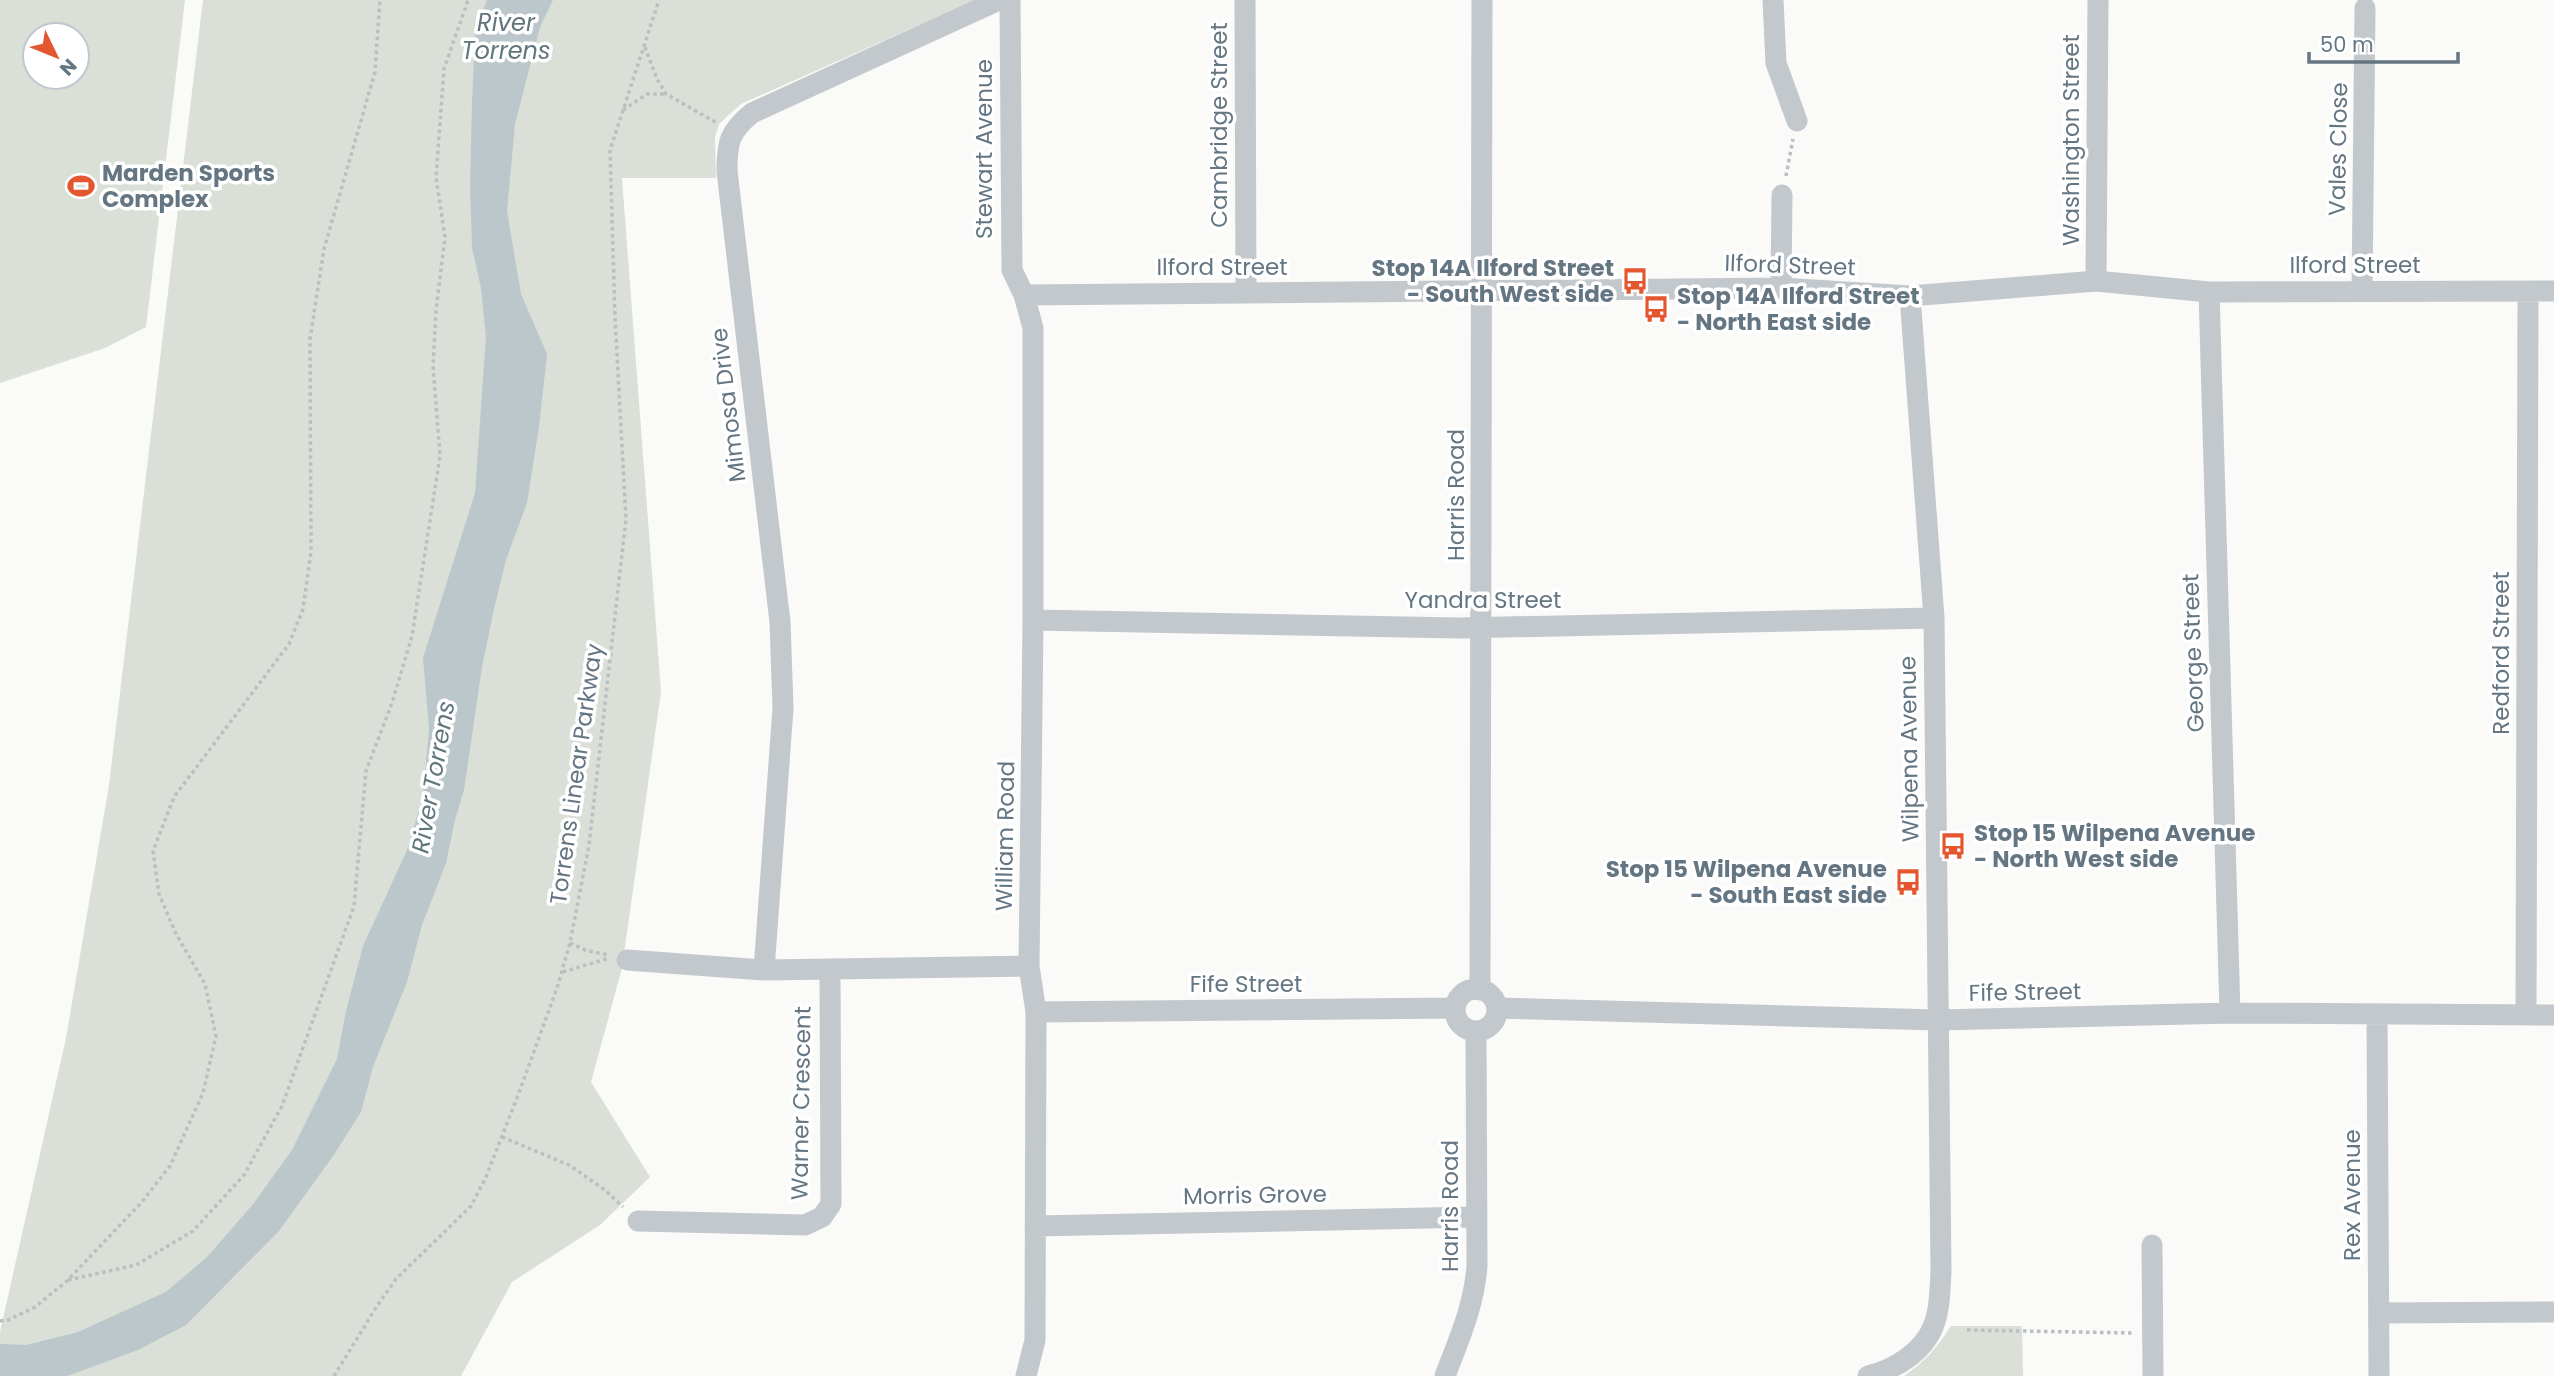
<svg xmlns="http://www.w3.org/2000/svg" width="2554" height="1376" font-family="Poppins,sans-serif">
	<rect width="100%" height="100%" fill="#fafaf8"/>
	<path fill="#dadfd7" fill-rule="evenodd" d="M 0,0 L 185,0 L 146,327 L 105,348 L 0,383 ZM 35,35 L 77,35 L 77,77 L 35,77 Z
		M 203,0 L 975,0 L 741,104 L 719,124 L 715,137 L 716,178 L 622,178 L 661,692 L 622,968 L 591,1082 L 650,1177 L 600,1225 L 512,1282 L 461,1376 L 0,1376 L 0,1332 L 66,1038 L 109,785 Z
		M 1951,1326 L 2022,1326 L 2023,1376 L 1904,1376 C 1924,1362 1938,1347 1951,1326 Z"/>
	<path fill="#bbc7cb" d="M 487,0 L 553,0 L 540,27 L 515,124 L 507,211 L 521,294 L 547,354 L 539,427 L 527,503 L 506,560 L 494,609 L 482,667 L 464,790 L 455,820 L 446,863 L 422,925 L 407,982 L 373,1067 L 361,1112 L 333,1156 L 279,1231 L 186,1325 L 138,1350 L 67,1376 L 0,1376 L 0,1344 L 26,1345 L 78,1332 L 166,1292 L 208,1256 L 254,1203 L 292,1150 L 337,1059 L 346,1011 L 363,946 L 407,850 L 423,796 L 429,729 L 423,658 L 475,493 L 486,337 L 481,288 L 472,248 L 470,186 L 472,103 L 475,32 Z"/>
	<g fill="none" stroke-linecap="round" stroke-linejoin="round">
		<path stroke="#bbbfc2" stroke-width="3.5" stroke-dasharray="3.5 3.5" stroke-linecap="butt" d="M 645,47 L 657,79 L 666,94 L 717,123
			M 623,110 L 647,94 L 666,94
			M 1786,176 L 1793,139
			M 570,943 L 585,950 L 608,955
			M 563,972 L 609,958
			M 502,1137 L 569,1165 L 605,1190 L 623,1207
			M 68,1280 L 136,1265 L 193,1231 L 244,1175 L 282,1106 L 354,906 L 366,771 L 392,703 L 412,636 L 440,456 L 433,366 L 436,311 L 445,237 L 436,178 L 444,69 L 468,0
			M 0,1321 L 8,1320 L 35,1307 L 67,1281 L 141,1203 L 170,1166 L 203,1093 L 216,1036 L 205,984 L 175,932 L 159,894 L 153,851 L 174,797 L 289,644 L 303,609 L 311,552 L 310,339 L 324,249 L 375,72 L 380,0
			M 1967,1330 L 2133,1333
			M 334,1376 L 377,1306 L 396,1279 L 471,1206 L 486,1177 L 520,1090 L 557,988 L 570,943 L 589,845 L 626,519 L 615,318 L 610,150 L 659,0"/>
		<path stroke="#c3c8cc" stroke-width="21" d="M 1010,0 L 1012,270 L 1024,295 L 1033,328 L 1033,620 L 1029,966 L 1036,1012 L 1035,1340 L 1026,1376
			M 1245,0 L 1246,293
			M 1773,0 L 1776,63 L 1797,121
			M 2096,281 L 2098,0
			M 1781,288 L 1782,195
			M 2362,290 L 2365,8
			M 2209,292 L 2230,1013
			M 1024,295 L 1781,288 L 1910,296 L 2096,281 L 2209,292 L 2554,291
			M 1033,620 L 1459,628 L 1934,618
			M 627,960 L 764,970 L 1029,966
			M 764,970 L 783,708 L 780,622 L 727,171 C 727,142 729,132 752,113 L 999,0
			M1455 1010a21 21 0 1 1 42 0a21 21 0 1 1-42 0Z
			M 1480,990 L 1482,0
			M 1497,1008 L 1938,1020 L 2230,1013 L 2554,1015
			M 1036,1012 L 1455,1008
			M 2526,1014 L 2528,292
			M 2377,1015 L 2379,1376
			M 638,1221 L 805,1225 L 822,1217 L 831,1204 L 830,971
			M 1035,1226 L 1476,1217
			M 2152,1245 L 2153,1376
			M 2379,1313 L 2554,1312
			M 1445,1376 C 1459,1339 1474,1306 1477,1266 L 1476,1031
			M 1868,1376 C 1894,1370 1923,1352 1933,1327 C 1940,1310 1940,1289 1941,1271 L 1934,618 L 1910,296"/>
	</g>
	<defs>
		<symbol id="stadium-bare" viewBox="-9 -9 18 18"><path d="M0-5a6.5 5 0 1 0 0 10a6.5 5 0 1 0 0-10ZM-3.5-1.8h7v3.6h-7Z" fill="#e4572e" stroke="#fff" stroke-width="2.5" paint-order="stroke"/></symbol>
		<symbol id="bus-bare" viewBox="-9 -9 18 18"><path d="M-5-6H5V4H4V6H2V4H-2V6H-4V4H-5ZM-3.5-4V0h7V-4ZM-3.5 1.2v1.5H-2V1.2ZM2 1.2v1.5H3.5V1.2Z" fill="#e4572e" stroke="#fff" stroke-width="2.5" paint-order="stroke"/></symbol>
	</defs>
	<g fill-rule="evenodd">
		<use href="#stadium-bare" x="62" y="167" width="38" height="38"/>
		<use href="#bus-bare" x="1616" y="262" width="38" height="38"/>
		<use href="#bus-bare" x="1637" y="290" width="38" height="38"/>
		<use href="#bus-bare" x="1934" y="827" width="38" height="38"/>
		<use href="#bus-bare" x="1889" y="863" width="38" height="38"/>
	</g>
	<g text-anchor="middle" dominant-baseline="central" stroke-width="7" stroke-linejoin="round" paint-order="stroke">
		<g font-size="23" fill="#657683" stroke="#fff">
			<text transform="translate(1219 125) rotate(-90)">Cambridge Street</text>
			<text transform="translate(2071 140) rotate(-90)">Washington Street</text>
			<text transform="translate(984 149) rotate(-90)">Stewart Avenue</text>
			<text transform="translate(2338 149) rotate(-89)">Vales Close</text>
			<text transform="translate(1790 265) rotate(2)">Ilford Street</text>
			<text x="2355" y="265">Ilford Street</text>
			<text x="1222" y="267">Ilford Street</text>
			<text transform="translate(728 405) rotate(-97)">Mimosa Drive</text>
			<text transform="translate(1456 495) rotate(-90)">Harris Road</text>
			<text x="1483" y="600">Yandra Street</text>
			<text transform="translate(2193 653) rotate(-92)">George Street</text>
			<text transform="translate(2501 653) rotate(-90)">Redford Street</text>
			<text transform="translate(1909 749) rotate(-91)">Wilpena Avenue</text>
			<text transform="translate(576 774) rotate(-82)">Torrens Linear Parkway</text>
			<text transform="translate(1005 836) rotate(-89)">William Road</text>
			<text x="1246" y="984">Fife Street</text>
			<text transform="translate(2025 992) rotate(-1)">Fife Street</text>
			<text transform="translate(801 1103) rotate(-89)">Warner Crescent</text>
			<text transform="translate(1255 1195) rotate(-1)">Morris Grove</text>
			<text transform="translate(2352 1195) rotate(-90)">Rex Avenue</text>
			<text transform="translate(1450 1206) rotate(-90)">Harris Road</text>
		</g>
		<g font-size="23" font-weight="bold" fill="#657683" stroke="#fff" text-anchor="start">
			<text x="102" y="173">Marden Sports<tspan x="102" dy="26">Complex</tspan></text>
			<text x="1614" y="268" text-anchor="end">Stop 14A Ilford Street<tspan x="1614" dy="26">- South West side</tspan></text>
			<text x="1677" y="296">Stop 14A Ilford Street<tspan x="1677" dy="26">- North East side</tspan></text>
			<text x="1974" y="833">Stop 15 Wilpena Avenue<tspan x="1974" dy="26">- North West side</tspan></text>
			<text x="1887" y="869" text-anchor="end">Stop 15 Wilpena Avenue<tspan x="1887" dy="26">- South East side</tspan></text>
		</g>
		<g font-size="24" font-style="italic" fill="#60757c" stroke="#fff">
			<text x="506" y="22">River<tspan x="506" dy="28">Torrens</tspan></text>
			<text transform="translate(433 777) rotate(-80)">River Torrens</text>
		</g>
	</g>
	<g transform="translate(56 56) rotate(133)"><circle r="33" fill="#ffffff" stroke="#c1c8cd" stroke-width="2"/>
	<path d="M0-5L12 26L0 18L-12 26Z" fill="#e4572e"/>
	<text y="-10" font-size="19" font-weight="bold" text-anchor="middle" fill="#657683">N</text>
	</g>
	<path d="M2309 52v10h149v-10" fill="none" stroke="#657683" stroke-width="3.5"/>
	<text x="2320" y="52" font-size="21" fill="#657683" stroke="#ffffff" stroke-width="5" paint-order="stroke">50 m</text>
</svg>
